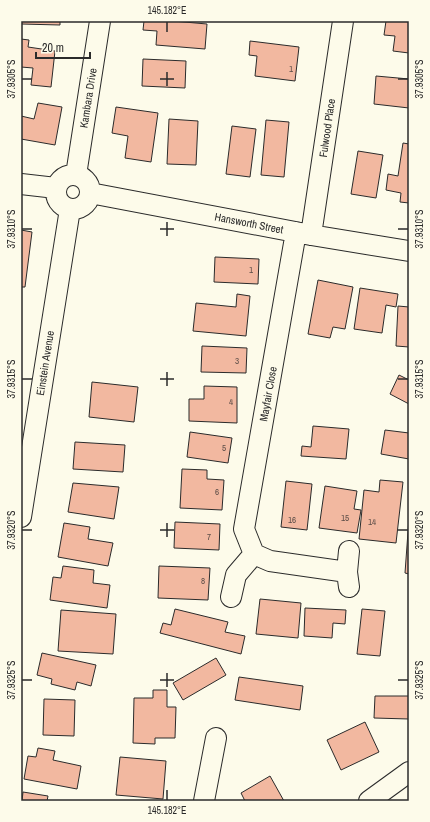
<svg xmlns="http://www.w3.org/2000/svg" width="430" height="822" font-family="'Archivo Narrow',sans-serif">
	<rect width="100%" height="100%" fill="#fdfbea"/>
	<path fill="#f2b8a0" stroke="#2b2b2b" d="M 21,21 L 60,21 L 60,25 L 21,24 Z
		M 144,21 L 173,21 L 207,24 L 205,49 L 156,45 L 157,31 L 143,30 Z
		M 386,21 L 409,21 L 409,53 L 393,51 L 395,36 L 384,35 Z
		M 21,39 L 29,40 L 28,47 L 55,51 L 51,87 L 31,85 L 33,68 L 21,67 Z
		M 250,41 L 299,47 L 295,81 L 255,76 L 257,56 L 249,55 Z
		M 143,59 L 186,61 L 185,88 L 142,86 Z
		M 376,76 L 409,79 L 409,108 L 374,104 Z
		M 38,103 L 62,107 L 55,145 L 21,139 L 21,116 L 34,119 Z
		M 116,107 L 158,113 L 151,162 L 125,158 L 128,136 L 112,133 Z
		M 169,119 L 198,121 L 196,165 L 167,164 Z
		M 266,120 L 289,122 L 284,177 L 261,175 Z
		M 232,126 L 256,129 L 250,177 L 226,174 Z
		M 403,143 L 409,144 L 409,203 L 400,202 L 401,193 L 386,190 L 388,174 L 398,176 Z
		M 358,151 L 383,155 L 376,198 L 351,194 Z
		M 21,230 L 32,232 L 25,287 L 21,287 Z
		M 215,257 L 259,259 L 258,284 L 214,282 Z
		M 318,280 L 353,287 L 345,329 L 333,327 L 330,338 L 308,334 Z
		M 360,288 L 398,294 L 396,307 L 386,305 L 382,333 L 354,329 Z
		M 237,294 L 250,296 L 246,336 L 193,331 L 196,303 L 236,307 Z
		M 398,306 L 409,307 L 409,347 L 396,346 Z
		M 202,346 L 247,348 L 246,373 L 201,372 Z
		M 399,375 L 409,380 L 409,404 L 390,394 Z
		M 92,382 L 138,387 L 134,422 L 89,417 Z
		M 204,386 L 237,387 L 237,423 L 189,421 L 189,399 L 204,399 Z
		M 313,426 L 349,429 L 346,459 L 301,456 L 302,446 L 311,447 Z
		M 385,430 L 409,433 L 409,459 L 381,454 Z
		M 190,432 L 232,438 L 228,463 L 187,457 Z
		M 75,442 L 125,445 L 123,472 L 73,469 Z
		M 182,469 L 207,470 L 207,479 L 224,480 L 222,510 L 180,508 Z
		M 380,480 L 403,482 L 396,543 L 359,539 L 364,490 L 379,492 Z
		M 286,481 L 312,484 L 307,530 L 281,527 Z
		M 73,483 L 119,487 L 114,519 L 68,512 Z
		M 325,486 L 357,491 L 354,509 L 361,510 L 357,533 L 319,528 Z
		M 409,518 L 409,574 L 405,573 Z
		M 175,522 L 220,524 L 219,550 L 174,548 Z
		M 64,523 L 90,527 L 88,539 L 113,543 L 108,566 L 58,557 Z
		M 63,566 L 94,570 L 93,583 L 110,585 L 107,608 L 50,600 L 53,577 L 61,578 Z
		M 159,566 L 210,568 L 208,600 L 158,598 Z
		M 260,599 L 301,603 L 298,638 L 256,634 Z
		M 305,608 L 346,610 L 345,624 L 333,623 L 332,638 L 304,636 Z
		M 175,609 L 228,622 L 225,632 L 245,636 L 241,654 L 160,633 L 163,623 L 171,625 Z
		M 362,609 L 385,611 L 380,656 L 357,654 Z
		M 61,610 L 116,614 L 113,654 L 58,651 Z
		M 42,653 L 96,665 L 91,686 L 77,682 L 75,690 L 51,684 L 52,679 L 37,675 Z
		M 216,658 L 226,675 L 183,700 L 173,683 Z
		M 239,677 L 303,686 L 300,710 L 235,700 Z
		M 153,690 L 167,690 L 167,707 L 176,707 L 175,738 L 155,738 L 155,744 L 133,743 L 134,698 L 153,698 Z
		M 375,696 L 409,696 L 409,719 L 374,718 Z
		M 44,699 L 75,700 L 74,736 L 43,735 Z
		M 365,722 L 379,752 L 341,770 L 327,740 Z
		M 38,748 L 55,751 L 53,760 L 81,766 L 77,789 L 24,779 L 28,756 L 36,757 Z
		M 120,757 L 166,761 L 163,799 L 116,795 Z
		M 270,776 L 284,801 L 245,801 L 241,793 Z
		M 23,792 L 48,796 L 47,801 L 22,801 Z"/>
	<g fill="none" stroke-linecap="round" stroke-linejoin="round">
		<defs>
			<path id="minor" d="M 76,175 L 100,21
				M56 192a17 17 0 1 1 34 0a17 17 0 1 1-34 0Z
				M 21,184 L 56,188
				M 90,193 L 311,235 L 409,251
				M 296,232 L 244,529 L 254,554 L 270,561 L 347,572
				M 311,235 L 343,21
				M 21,517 L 70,209
				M 349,587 L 347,572 L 349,551
				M 231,597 L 236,575 L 254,554
				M 204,801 L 216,738
				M 369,801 L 409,772"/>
		</defs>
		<use href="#minor" stroke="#2b2b2b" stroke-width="22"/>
		<use href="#minor" stroke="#fdfbea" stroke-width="20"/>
	</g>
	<path fill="none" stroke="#2b2b2b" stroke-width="1.5" d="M 167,22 L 167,32M 167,72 L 167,86M 22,79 L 32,79M 160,79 L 174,79M 398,79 L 408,79M 167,222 L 167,236M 22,229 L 32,229M 160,229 L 174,229M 398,229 L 408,229M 167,372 L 167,386M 22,379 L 32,379M 160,379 L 174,379M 398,379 L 408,379M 167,523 L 167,537M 22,530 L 32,530M 160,530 L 174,530M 398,530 L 408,530M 167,673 L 167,687M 22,680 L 32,680M 160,680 L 174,680M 398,680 L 408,680M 167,790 L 167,800"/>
	<g text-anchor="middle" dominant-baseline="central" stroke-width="3" stroke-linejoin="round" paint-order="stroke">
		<g font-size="9" fill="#5d4e48">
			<text x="291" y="69">1</text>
			<text x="251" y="270">1</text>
			<text x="237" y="361">3</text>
			<text x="231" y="402">4</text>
			<text x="224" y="448">5</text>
			<text x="217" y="492">6</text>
			<text x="345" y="518">15</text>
			<text x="292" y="520">16</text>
			<text x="372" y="522">14</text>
			<text x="209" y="537">7</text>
			<text x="203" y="581">8</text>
		</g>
		<g font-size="11" fill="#2b2b2b" stroke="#fdfbea">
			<text transform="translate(88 98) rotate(-81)">Kambara Drive</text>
			<text transform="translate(327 128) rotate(-82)">Fulwood Place</text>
			<text transform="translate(249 223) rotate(11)">Hansworth Street</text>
			<text transform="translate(45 363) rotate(-81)">Einstein Avenue</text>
			<text transform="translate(268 394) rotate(-80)">Mayfair Close</text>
		</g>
	</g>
	<rect width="430" height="822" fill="none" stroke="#fdfbea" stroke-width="44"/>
	<path d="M36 52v6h54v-6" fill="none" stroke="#2b2b2b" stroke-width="2"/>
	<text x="42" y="52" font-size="12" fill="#2b2b2b" stroke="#fdfbea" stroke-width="3" paint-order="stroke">20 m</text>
	<rect x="22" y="22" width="386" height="778" fill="none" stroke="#2b2b2b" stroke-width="1.5"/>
	<g font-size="10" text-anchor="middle" fill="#2b2b2b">
		<text x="167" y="14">145.182°E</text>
		<text transform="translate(11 79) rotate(-90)" y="4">37.9305°S</text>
		<text transform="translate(419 79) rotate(-90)" y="4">37.9305°S</text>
		<text transform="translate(11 229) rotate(-90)" y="4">37.9310°S</text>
		<text transform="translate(419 229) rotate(-90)" y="4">37.9310°S</text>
		<text transform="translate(11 379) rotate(-90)" y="4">37.9315°S</text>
		<text transform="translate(419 379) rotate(-90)" y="4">37.9315°S</text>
		<text transform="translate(11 530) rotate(-90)" y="4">37.9320°S</text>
		<text transform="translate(419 530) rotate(-90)" y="4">37.9320°S</text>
		<text transform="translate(11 680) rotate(-90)" y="4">37.9325°S</text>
		<text transform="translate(419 680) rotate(-90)" y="4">37.9325°S</text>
		<text x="167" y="814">145.182°E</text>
	</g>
</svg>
